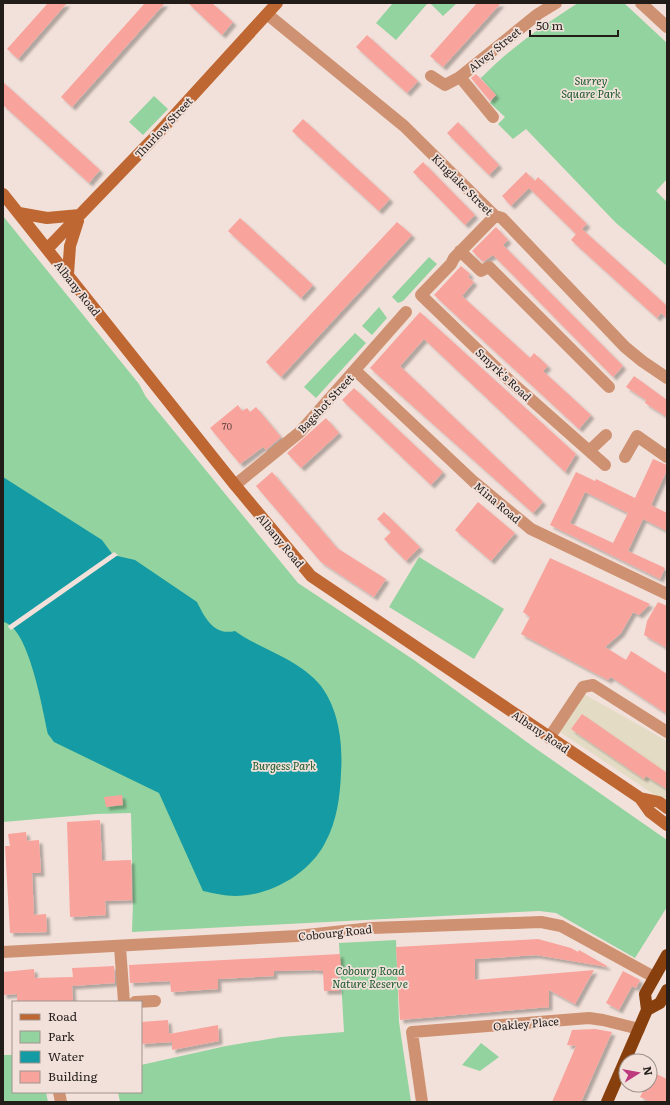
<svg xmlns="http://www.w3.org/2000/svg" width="670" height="1105" font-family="Literata,serif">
	<defs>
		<filter id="shadow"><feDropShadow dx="3.5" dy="3.5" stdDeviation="1" flood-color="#0004"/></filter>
	</defs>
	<rect width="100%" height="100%" fill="#f2e1da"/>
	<path fill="#e4dbc5" d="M 582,693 L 667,741 L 667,803 L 557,730 Z"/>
	<path fill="#93d39f" d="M 393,3 L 427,4 L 396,40 L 376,23 Z
		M 430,3 L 457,3 L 443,16 Z
		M 578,3 L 624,3 L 667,43 L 667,179 L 656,191 L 667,202 L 667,266 L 616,223 L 526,129 L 513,139 L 498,124 L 505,117 L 490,103 L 496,95 L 481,78 C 510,48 544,25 578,3 Z
		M 154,96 L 168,109 L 143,135 L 129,122 Z
		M 3,216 L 139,384 L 146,397 L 298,583 L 414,660 L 535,748 L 667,840 L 667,907 L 635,958 L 556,913 L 539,911 L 132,932 L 133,901 L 131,813 L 96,814 L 3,822 Z
		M 429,257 L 437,264 L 403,301 L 398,303 L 392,297 Z
		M 379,307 L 387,318 L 372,335 L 362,326 Z
		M 355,333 L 366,343 L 316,398 L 304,387 Z
		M 419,557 L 504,609 L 474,659 L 389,607 Z
		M 396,940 L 399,1022 L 411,1102 L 120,1102 L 118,1092 L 141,1092 L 141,1065 L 226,1046 L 281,1037 L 344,1032 L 339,943 Z
		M 481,1043 L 499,1057 L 480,1071 L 462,1065 Z
		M 3,1055 L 13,1055 L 13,1092 L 46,1092 L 48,1102 L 3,1102 Z"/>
	<path fill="#149ba3" d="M 3,477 L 102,540 L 113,555 L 135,560 L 197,602 C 205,618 214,636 235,631 C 263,651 298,658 321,686 C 339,710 343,744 341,773 C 340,797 337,821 325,843 C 309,874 270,896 235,896 C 225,896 213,893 203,891 L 159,793 L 54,742 L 48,734 C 43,712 29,626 3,622 Z"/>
	<path fill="#f2e1da" d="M 114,552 L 118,555 L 11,630 L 9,628 L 8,626 Z"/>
	<path fill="#f9a39d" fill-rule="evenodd" filter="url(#shadow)" d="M 48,3 L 67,3 L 18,59 L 7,49 Z
		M 145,3 L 165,3 L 72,107 L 61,97 Z
		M 188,3 L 212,3 L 233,22 L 222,35 Z
		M 477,3 L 501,3 L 443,67 L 430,56 Z
		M 367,35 L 418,81 L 407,93 L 356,47 Z
		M 476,74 L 496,95 L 490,101 L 471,78 Z
		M 3,82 L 100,170 L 89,183 L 3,105 Z
		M 303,119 L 390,199 L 379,211 L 292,131 Z
		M 458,122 L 499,165 L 489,175 L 447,133 Z
		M 423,162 L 475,215 L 465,225 L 413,172 Z
		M 526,172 L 535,181 L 538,177 L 587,224 L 582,229 L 667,306 L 667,318 L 661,313 L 657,318 L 571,240 L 576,234 L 529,188 L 511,206 L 502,196 Z
		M 240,218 L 313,285 L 301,298 L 228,231 Z
		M 397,222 L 412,235 L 281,377 L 266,362 Z
		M 496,227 L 508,240 L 503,245 L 623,366 L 613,377 L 493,255 L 483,262 L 472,251 Z
		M 461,266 L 470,274 L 468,277 L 474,282 L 462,296 L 530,358 L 534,353 L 548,366 L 543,371 L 591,415 L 579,429 L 434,295 Z
		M 420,312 L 576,454 L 565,472 L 424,339 L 400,366 L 543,502 L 533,513 L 370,368 Z
		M 634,376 L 667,400 L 667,417 L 645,403 L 646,400 L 626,387 Z
		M 354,388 L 443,472 L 431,485 L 342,400 Z
		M 238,405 L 242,411 L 247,408 L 250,412 L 256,407 L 281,437 L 266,450 L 263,447 L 240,464 L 210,428 Z
		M 326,418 L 339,433 L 301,468 L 287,453 Z
		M 653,459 L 667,465 L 667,470 L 651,505 L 667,513 L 667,531 L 643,519 L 628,551 L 665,568 L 660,579 L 550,525 L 576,472 L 595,481 L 596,479 L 635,498 ZM 585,492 L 628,513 L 613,543 L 570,523 Z
		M 272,472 L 337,548 L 386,579 L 374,597 L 321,562 L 256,486 Z
		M 478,502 L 515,533 L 491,561 L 455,530 Z
		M 384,512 L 420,547 L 406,561 L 384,539 L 391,532 L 377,519 Z
		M 550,558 L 650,604 L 639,615 L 633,612 L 621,633 L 605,647 L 626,660 L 631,651 L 667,674 L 667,714 L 611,677 L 608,680 L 521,634 L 530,617 L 523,612 Z
		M 658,602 L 667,606 L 667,648 L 644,635 L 647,621 Z
		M 582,714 L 667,773 L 667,789 L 646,776 L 644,779 L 571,729 Z
		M 122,795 L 123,805 L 106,807 L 104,797 Z
		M 100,820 L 102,861 L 131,860 L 132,900 L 105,901 L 106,915 L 70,917 L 67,822 Z
		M 26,832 L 27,841 L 39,840 L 41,873 L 32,873 L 34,915 L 46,914 L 47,932 L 10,933 L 5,846 L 10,846 L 8,834 Z
		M 538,939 L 571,948 L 578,952 L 579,950 L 607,966 L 607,967 L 536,955 L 475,959 L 475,980 L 594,970 L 575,1004 L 549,990 L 549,1007 L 400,1020 L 396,947 Z
		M 340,954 L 341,969 L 337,970 L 339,991 L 324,991 L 323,971 L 314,970 L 274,971 L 274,976 L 218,979 L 218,989 L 171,992 L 170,981 L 130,983 L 129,965 Z
		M 114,966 L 115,983 L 72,986 L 73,1002 L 17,1002 L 17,994 L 3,995 L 3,972 L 34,969 L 35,978 L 73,977 L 72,968 Z
		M 623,971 L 640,980 L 636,988 L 632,986 L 619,1010 L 606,1003 Z
		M 168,1020 L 169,1034 L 218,1025 L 219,1041 L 172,1050 L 172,1042 L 141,1044 L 141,1022 Z
		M 595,1029 L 612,1032 L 581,1102 L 552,1102 L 576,1046 L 567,1045 L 572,1030 Z
		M 650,1071 L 667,1079 L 667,1102 L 651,1102 L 640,1097 L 646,1085 L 650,1085 Z"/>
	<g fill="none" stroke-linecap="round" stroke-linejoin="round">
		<path stroke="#ce9272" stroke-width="12" d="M 641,3 L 667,27
			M 267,14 L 404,126 L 495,216 L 502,218 L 625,347 L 642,361 L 667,378
			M 431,76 L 445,85 L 460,77 L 538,14 L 556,3
			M 460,77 L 493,117
			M 495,216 L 454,258 L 451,264 L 421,295 L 510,381 L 605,465
			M 460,251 L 481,271 L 489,267 L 609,387
			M 356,371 L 474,482 L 531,529 L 667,594
			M 589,451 L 606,435
			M 625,457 L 637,436 L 667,457
			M 235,485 L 300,432 L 406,312
			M 549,738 L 583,687 L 593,685 L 667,732
			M 120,947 L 124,1002
			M 3,952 L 297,936 L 372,928 L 541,922 L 561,926 L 654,977
			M 135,1002 L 155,1001
			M 59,1092 L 61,1102
			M 422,1102 L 412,1032 L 589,1018 L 603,1020 L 639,1029"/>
		<path stroke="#be6732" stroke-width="12" d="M 3,194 L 235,485 L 311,576 L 640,798 L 659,802 L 667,808
			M 19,213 L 47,218 L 80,215
			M 47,249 L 151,141 L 277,3
			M 68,274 L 70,246 L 78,221
			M 640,798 L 650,812 L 667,825"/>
		<path stroke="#87400d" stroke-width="12" d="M 647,1010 L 660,1003 L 667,990
			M 607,1102 L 647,1010 L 645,994 L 667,955"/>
	</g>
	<g text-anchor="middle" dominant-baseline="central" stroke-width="3.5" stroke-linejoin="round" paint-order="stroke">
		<g font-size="9" fill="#583e3b">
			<text x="227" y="426">70</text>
		</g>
		<g font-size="11" fill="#231d1a" stroke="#f2e1da">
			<text transform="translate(494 49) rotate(-39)">Alvey Street</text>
			<text transform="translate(163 127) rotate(-47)">Thurlow Street</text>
			<text transform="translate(463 184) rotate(45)">Kinglake Street</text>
			<text transform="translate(78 288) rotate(52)">Albany Road</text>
			<text transform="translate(504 374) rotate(43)">Smyrk's Road</text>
			<text transform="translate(325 403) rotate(-47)">Bagshot Street</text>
			<text transform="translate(498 502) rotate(40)">Mina Road</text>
			<text transform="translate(281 540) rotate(50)">Albany Road</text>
			<text transform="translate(541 731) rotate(34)">Albany Road</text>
			<text transform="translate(335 932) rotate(-6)">Cobourg Road</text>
			<text transform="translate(526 1023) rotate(-5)">Oakley Place</text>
		</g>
		<g font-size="11" font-style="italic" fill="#1b592d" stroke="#f2e1da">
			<text x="591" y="80">Surrey<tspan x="591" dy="13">Square Park</tspan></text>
			<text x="284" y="765">Burgess Park</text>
			<text x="370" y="970">Cobourg Road<tspan x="370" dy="13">Nature Reserve</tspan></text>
		</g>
	</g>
	<rect width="670" height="1105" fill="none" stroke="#231d1a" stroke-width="8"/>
	<rect x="12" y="1001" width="130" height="92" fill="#f2e1da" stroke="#9f938d"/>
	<rect x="20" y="1014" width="20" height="6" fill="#be6732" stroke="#9f938d"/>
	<text x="48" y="1021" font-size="12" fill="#231d1a">Road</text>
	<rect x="20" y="1031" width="20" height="12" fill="#93d39f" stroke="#9f938d"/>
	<text x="48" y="1041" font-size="12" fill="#231d1a">Park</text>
	<rect x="20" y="1051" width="20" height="12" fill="#149ba3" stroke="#9f938d"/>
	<text x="48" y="1061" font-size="12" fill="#231d1a">Water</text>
	<rect x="20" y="1071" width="20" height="12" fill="#f9a39d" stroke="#9f938d"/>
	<text x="48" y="1081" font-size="12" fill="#231d1a">Building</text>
	<g transform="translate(638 1073) rotate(79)"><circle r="19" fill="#f2e1da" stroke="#9f938d"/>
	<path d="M0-3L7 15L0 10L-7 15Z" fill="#be397e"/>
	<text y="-6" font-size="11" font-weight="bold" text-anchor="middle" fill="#231d1a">N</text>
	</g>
	<path d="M530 30v6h88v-6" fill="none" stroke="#231d1a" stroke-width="2"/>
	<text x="536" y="30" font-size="12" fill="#231d1a" stroke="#f2e1da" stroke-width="3" paint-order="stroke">50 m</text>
</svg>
